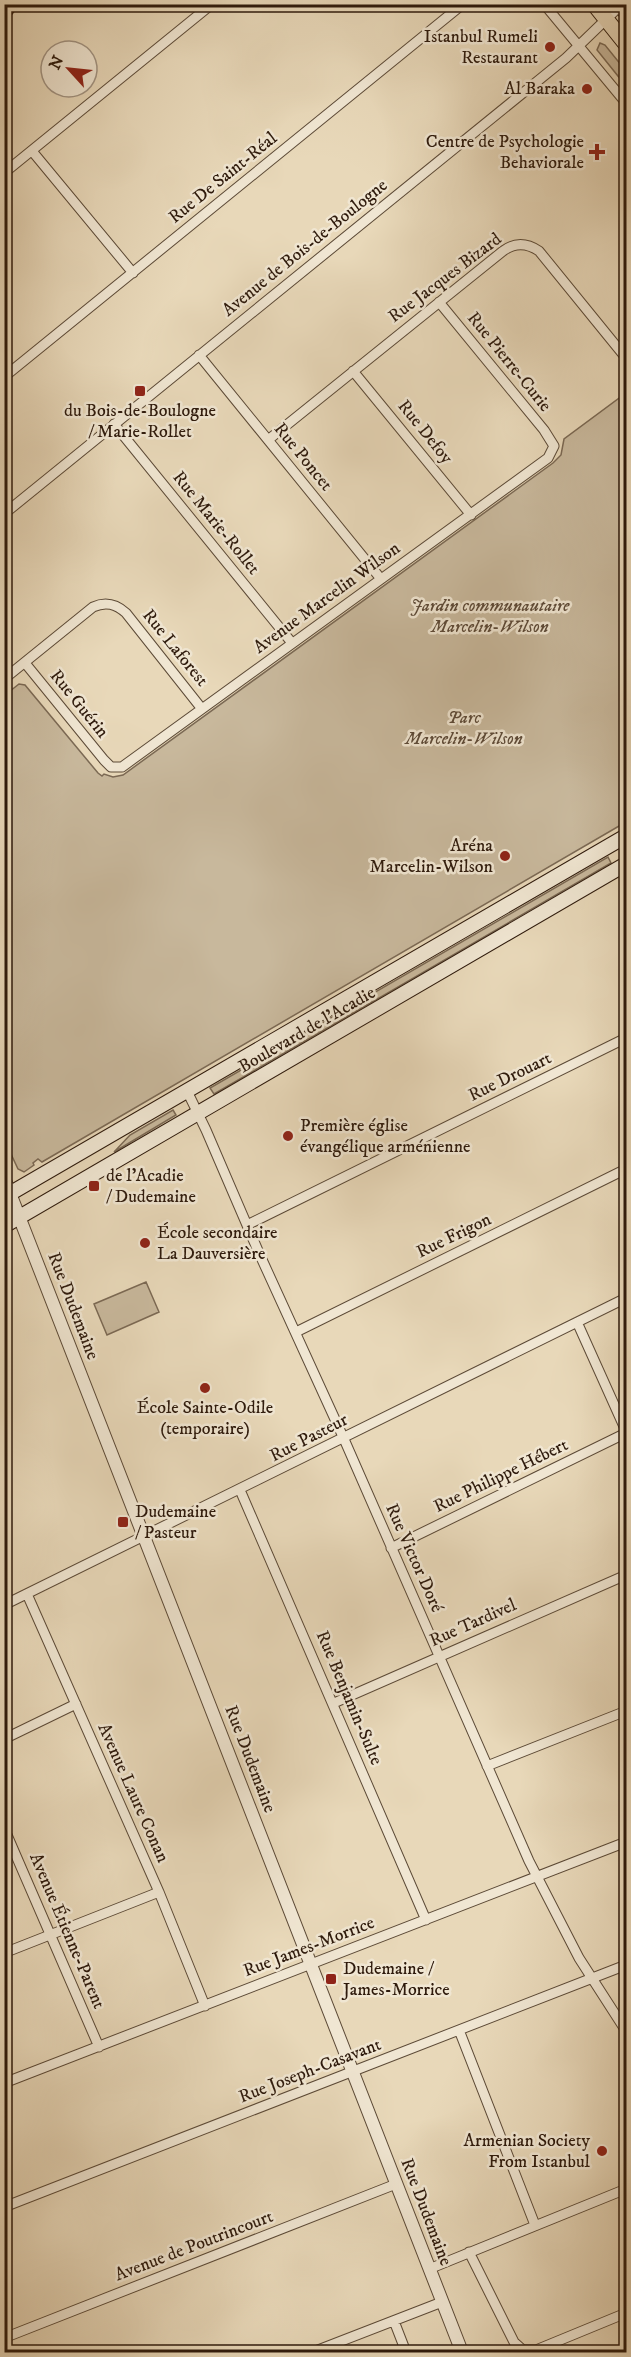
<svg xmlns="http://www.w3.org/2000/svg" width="631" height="2357" font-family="'IM FELL DW Pica',serif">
	<rect width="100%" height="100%" fill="#e8d8b9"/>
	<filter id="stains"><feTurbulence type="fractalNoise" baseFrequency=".00333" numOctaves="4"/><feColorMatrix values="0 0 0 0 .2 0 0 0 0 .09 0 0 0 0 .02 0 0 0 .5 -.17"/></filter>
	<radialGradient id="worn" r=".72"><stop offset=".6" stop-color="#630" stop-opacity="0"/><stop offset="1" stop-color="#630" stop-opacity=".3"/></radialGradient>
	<path fill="#c8b89c" stroke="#7b6954" stroke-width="1.5" d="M 600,43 L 605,45 L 626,71 L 626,86 L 597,50 Z
		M 626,393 L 626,822 L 42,1162 L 38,1159 L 33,1163 L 34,1165 L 24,1172 L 18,1169 L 4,1139 L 5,695 L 19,684 L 25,685 L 98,773 L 102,776 L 104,774 L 113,777 L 123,775 L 553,463 L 561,455 L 564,439 Z
		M 608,857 L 611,863 L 214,1094 L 210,1088 Z
		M 173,1110 L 176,1115 L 114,1152 L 130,1135 Z
		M 146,1282 L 159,1312 L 107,1335 L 94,1304 Z"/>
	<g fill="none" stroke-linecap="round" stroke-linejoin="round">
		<defs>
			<path id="minor" d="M 544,4 L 626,103
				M 32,151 L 133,273
				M 4,173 L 212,4
				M 199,355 L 381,579
				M 353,371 L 471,515
				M 4,377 L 463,4
				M 114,424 L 292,643
				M 268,440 L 503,251 C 515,242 527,243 539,251 L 626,358
				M 4,514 L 566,58 L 622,4
				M 25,663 L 104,760 L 111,767 L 122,767 L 548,458 L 554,446 L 544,430 L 439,302
				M 4,679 L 93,607 C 106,601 116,604 126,613 L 202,709
				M 619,840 L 626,851
				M 187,1091 L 206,1130 L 259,1253 L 344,1439 L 529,1861 L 579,1958 L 626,2031
				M 247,1225 L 626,1038
				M 577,1322 L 626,1431
				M 296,1332 L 626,1169
				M 240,1490 L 426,1920
				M 391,1548 L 626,1433
				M 27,1594 L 159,1892 L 205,2006
				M 4,1605 L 626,1298
				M 334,1703 L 626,1575
				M 4,1739 L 76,1704
				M 487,1766 L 626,1711
				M 4,1828 L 99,2047
				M 4,1953 L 159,1892
				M 459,2030 L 535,2225
				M 4,2083 L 626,1842
				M 4,2207 L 626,1965
				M 469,2252 L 514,2342 L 523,2350 L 536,2350 L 626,2313
				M 429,2269 L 626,2189
				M 394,2321 L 406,2352
				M 4,2338 L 396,2184
				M 313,2352 L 442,2302"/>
			<path id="tertiary" d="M 4,1178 L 462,2352"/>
			<path id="secondary" d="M 4,1197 L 626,836
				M 4,1226 L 626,864"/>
			<path id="primary" d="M 594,4 L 626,44
				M 620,4 L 626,12"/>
		</defs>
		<use href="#minor" stroke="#5c4a37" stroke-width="11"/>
		<use href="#tertiary" stroke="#5c4a37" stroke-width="14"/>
		<use href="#secondary" stroke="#2e1a0c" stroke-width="16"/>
		<use href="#primary" stroke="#2e1a0c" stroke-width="17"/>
		<use href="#minor" stroke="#f0e6d2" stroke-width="9"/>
		<use href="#tertiary" stroke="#f0e6d2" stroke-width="12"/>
		<use href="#secondary" stroke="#f0e6d2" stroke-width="14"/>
		<use href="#primary" stroke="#e8d8b9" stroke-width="15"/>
		<defs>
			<path id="rail" d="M 4,21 L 18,4"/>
		</defs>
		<use href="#rail" stroke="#2e1a0c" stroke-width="5"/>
		<use href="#rail" stroke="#f0e6d2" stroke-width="3" stroke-dasharray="9" stroke-linecap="butt"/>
	</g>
	<g fill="#8f2418" stroke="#f0e6d2" stroke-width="2">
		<circle cx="550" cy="47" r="6"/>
		<circle cx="587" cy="89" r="6"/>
		<path d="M594 143h6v6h6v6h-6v6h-6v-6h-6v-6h6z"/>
		<rect x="134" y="385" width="12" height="12" rx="3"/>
		<circle cx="505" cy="856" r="6"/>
		<circle cx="288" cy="1136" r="6"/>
		<rect x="88" y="1180" width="12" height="12" rx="3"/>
		<circle cx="145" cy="1243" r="6"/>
		<circle cx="205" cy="1388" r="6"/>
		<rect x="117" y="1516" width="12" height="12" rx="3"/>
		<rect x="325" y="1973" width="12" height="12" rx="3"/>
		<circle cx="602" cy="2151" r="6"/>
	</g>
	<g text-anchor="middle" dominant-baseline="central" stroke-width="5" stroke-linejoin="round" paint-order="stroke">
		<g font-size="18" fill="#2e1a0c" stroke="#f0e6d2" text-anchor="end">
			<text x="538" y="37">Istanbul Rumeli<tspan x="538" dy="21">Restaurant</tspan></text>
			<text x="575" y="89">Al Baraka</text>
			<text x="584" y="142">Centre de Psychologie<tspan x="584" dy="21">Behaviorale</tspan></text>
			<text x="140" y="411" text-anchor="middle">du Bois-de-Boulogne<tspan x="140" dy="21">/ Marie-Rollet</tspan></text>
			<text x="493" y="846">Aréna<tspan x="493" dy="21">Marcelin-Wilson</tspan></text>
			<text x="300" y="1126" text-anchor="start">Première église<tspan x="300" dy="21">évangélique arménienne</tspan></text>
			<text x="106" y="1176" text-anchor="start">de l'Acadie<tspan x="106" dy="21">/ Dudemaine</tspan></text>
			<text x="157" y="1233" text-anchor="start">École secondaire<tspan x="157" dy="21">La Dauversière</tspan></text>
			<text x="205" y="1408" text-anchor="middle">École Sainte-Odile<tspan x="205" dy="21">(temporaire)</tspan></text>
			<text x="135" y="1512" text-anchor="start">Dudemaine<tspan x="135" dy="21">/ Pasteur</tspan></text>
			<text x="343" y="1969" text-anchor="start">Dudemaine /<tspan x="343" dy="21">James-Morrice</tspan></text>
			<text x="590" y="2141">Armenian Society<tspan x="590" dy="21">From Istanbul</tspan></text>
		</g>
		<g font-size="18" fill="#2e1a0c" stroke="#f0e6d2">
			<text transform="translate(223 178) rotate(-39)">Rue De Saint-Réal</text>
			<text transform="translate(305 248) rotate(-39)">Avenue de Bois-de-Boulogne</text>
			<text transform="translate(445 278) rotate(-37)">Rue Jacques Bizard</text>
			<text transform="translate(509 362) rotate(51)">Rue Pierre-Curie</text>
			<text transform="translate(425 432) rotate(51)">Rue Defoy</text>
			<text transform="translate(303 457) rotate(51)">Rue Poncet</text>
			<text transform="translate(216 523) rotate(51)">Rue Marie-Rollet</text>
			<text transform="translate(327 598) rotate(-36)">Avenue Marcelin Wilson</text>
			<text transform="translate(175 648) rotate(51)">Rue Laforest</text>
			<text transform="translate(79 704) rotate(51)">Rue Guérin</text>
			<text transform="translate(307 1030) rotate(-30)">Boulevard de l'Acadie</text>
			<text transform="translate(510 1077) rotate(-26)">Rue Drouart</text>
			<text transform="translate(454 1236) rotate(-26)">Rue Frigon</text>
			<text transform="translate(73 1306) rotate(69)">Rue Dudemaine</text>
			<text transform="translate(309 1438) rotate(-27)">Rue Pasteur</text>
			<text transform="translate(501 1476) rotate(-26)">Rue Philippe Hébert</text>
			<text transform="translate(414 1558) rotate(66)">Rue Victor Doré</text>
			<text transform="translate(473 1623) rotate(-24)">Rue Tardivel</text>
			<text transform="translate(349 1698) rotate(67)">Rue Benjamin-Sulte</text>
			<text transform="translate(250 1759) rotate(69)">Rue Dudemaine</text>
			<text transform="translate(133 1793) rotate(66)">Avenue Laure Conan</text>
			<text transform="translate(67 1931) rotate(67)">Avenue Étienne-Parent</text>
			<text transform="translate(309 1947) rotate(-21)">Rue James-Morrice</text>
			<text transform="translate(310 2071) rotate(-21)">Rue Joseph-Casavant</text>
			<text transform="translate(426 2212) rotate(69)">Rue Dudemaine</text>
			<text transform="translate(194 2246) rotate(-21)">Avenue de Poutrincourt</text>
		</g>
		<g font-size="18" font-style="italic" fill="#5c4937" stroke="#f0e6d2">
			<text x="490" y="606">Jardin communautaire<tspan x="490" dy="21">Marcelin-Wilson</tspan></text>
			<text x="464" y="718">Parc<tspan x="464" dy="21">Marcelin-Wilson</tspan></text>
		</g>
	</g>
	<rect width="631" height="2357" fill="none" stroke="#e8d8b9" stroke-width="24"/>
	<rect x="6" y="6" width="619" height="2345" fill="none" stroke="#2e1a0c" stroke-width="3"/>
	<rect x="12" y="12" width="607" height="2333" fill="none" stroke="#2e1a0c" stroke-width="1.5"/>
	<g transform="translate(69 69) rotate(297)"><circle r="28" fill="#f0e6d2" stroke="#a29483" stroke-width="1.5"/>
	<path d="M0-4.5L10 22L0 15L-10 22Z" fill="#8f2418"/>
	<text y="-9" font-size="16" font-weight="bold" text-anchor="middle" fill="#2e1a0c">N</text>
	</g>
	<rect width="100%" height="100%" filter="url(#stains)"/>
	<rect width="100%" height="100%" fill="url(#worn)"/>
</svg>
